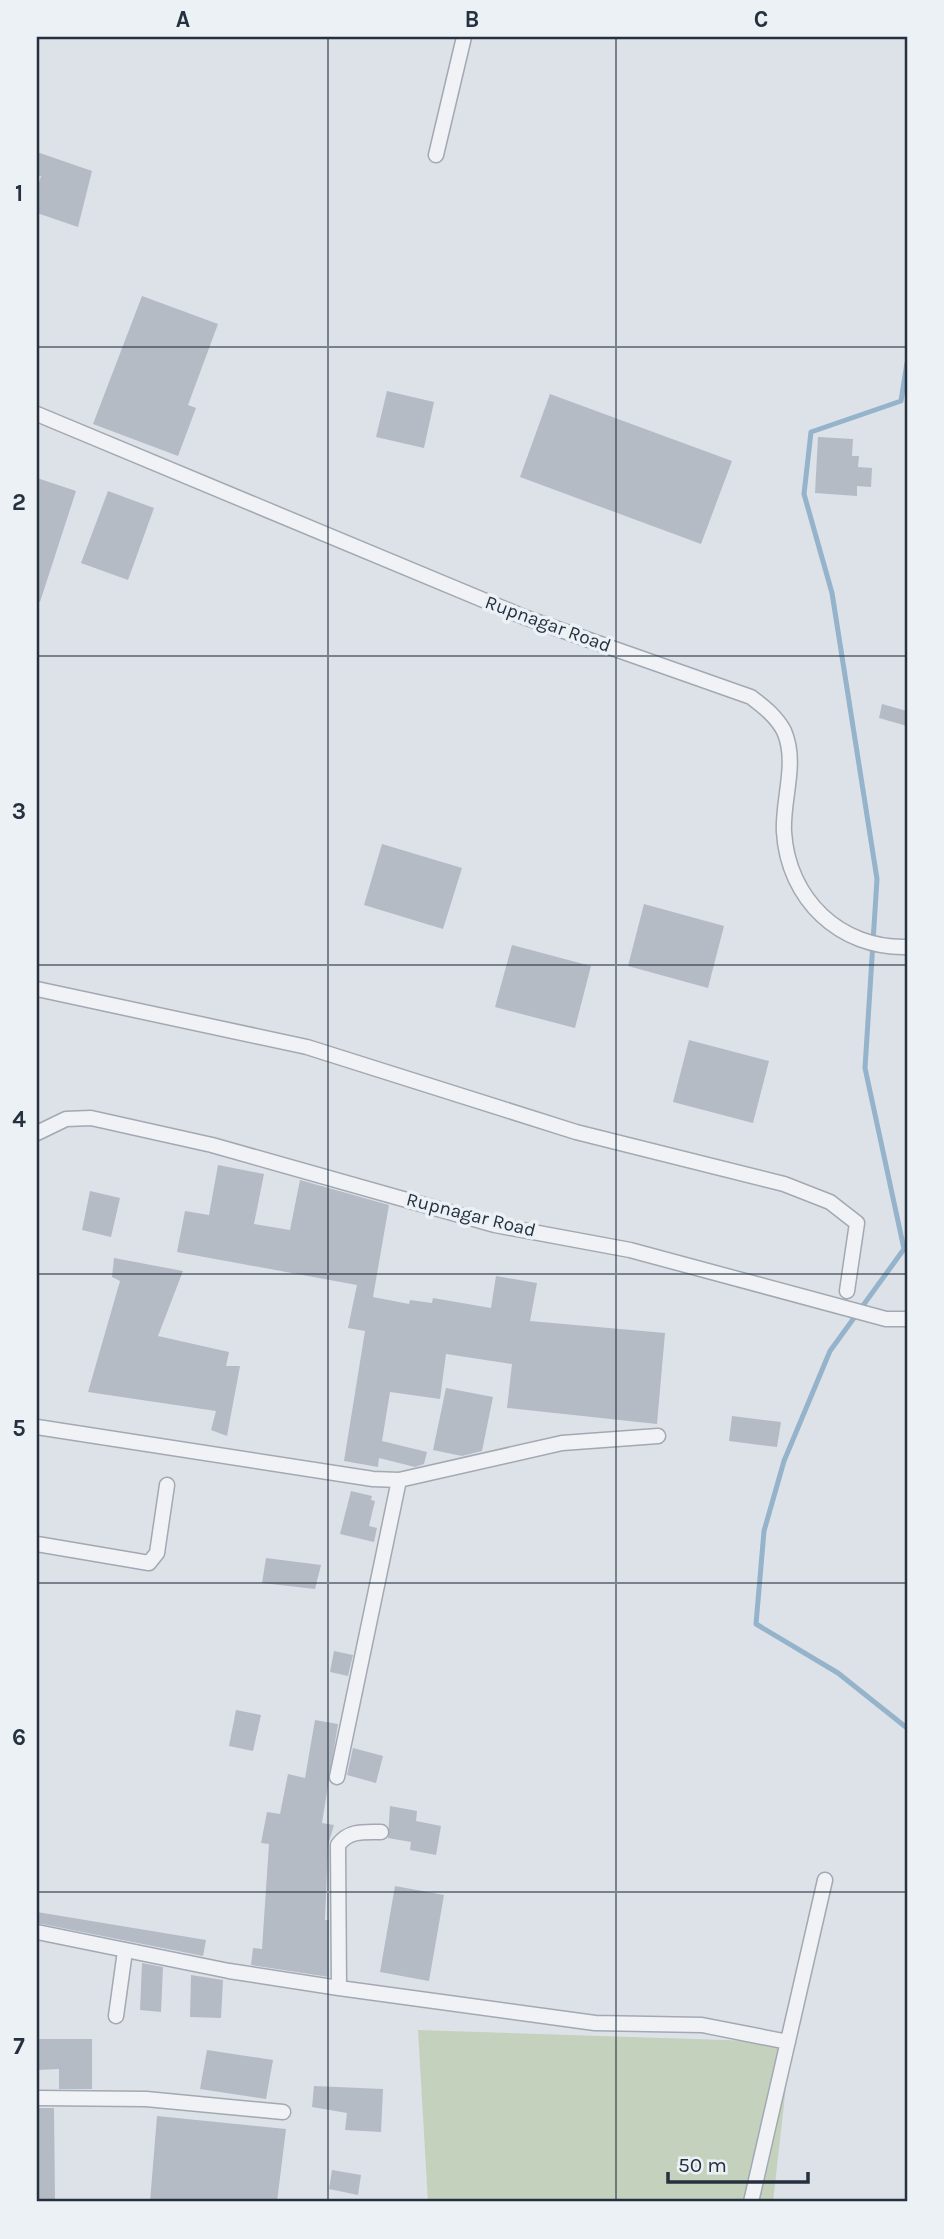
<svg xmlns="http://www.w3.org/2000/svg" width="944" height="2239" font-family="Karla,sans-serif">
	<rect width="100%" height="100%" fill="#dde2e8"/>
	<path fill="#c4d2bd" d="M 418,2030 L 791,2042 L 773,2202 L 428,2202 Z"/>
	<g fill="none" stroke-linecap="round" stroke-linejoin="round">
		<path stroke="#95b3ca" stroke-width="5" d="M 907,363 L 901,401 L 811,432 L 804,494 L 832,593 L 877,879 L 865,1068 L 904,1249 L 830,1351 L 784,1461 L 764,1531 L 756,1624 L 838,1673 L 907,1728"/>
	</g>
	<path fill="#b4bbc5" d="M 37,152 L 92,171 L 78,227 L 37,213 L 37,189 L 41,176 L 37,175 Z
		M 142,296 L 218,324 L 188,405 L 196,408 L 178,456 L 93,424 Z
		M 387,391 L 434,402 L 424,448 L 376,437 Z
		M 550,394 L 732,461 L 701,544 L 520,477 Z
		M 818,437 L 853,439 L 852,456 L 859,456 L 858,467 L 872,468 L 871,487 L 857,486 L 857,496 L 815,493 Z
		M 37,478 L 76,491 L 40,602 L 37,602 Z
		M 108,491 L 154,508 L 128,580 L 81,563 Z
		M 882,704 L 907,711 L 907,726 L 879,718 Z
		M 382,844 L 462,868 L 443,929 L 364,905 Z
		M 644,904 L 724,926 L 708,988 L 628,966 Z
		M 512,945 L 591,966 L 575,1028 L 495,1007 Z
		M 689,1040 L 769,1061 L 753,1123 L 673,1102 Z
		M 218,1165 L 264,1174 L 254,1224 L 290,1230 L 300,1180 L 389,1205 L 373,1297 L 409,1304 L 410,1300 L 432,1303 L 433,1298 L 491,1308 L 496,1276 L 537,1283 L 530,1321 L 665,1333 L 657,1424 L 507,1408 L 512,1364 L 446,1354 L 440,1399 L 390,1392 L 382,1441 L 427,1452 L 424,1464 L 415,1467 L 379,1458 L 378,1467 L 344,1461 L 365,1331 L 348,1328 L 357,1285 L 177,1252 L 185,1211 L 209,1215 Z
		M 90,1191 L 120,1198 L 111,1237 L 82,1230 Z
		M 114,1258 L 183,1271 L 158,1336 L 229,1352 L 226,1366 L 240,1366 L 227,1436 L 211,1430 L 216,1411 L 88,1392 L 120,1281 L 112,1277 Z
		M 446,1388 L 493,1397 L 482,1451 L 462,1456 L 433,1450 Z
		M 732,1416 L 781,1422 L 777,1447 L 729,1441 Z
		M 351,1491 L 372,1496 L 371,1500 L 375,1501 L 369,1526 L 377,1528 L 374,1542 L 340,1534 Z
		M 266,1558 L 321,1565 L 315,1589 L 262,1583 Z
		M 334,1651 L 353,1655 L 348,1676 L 330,1672 Z
		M 236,1710 L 261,1715 L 253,1751 L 229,1746 Z
		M 315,1720 L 338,1724 L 322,1823 L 334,1825 L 328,1845 L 325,1920 L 329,1920 L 329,1977 L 251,1965 L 253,1948 L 262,1949 L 269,1844 L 261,1843 L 267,1812 L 280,1814 L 288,1774 L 305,1778 Z
		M 353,1748 L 383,1756 L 376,1783 L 347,1775 Z
		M 390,1806 L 417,1811 L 416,1821 L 441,1826 L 436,1855 L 410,1850 L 411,1842 L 388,1838 Z
		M 395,1886 L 444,1895 L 429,1981 L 380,1972 Z
		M 37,1912 L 206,1940 L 203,1956 L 37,1923 Z
		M 142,1963 L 163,1967 L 161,2012 L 140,2010 Z
		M 191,1975 L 223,1980 L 221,2018 L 190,2017 Z
		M 37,2039 L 92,2039 L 92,2089 L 59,2089 L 59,2069 L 37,2070 Z
		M 207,2050 L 273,2060 L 266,2099 L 200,2089 Z
		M 314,2086 L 383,2089 L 381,2132 L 345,2130 L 347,2113 L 312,2107 Z
		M 37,2108 L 54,2108 L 55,2202 L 37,2202 Z
		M 157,2116 L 286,2129 L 277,2202 L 150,2202 Z
		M 332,2170 L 361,2175 L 358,2195 L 329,2189 Z"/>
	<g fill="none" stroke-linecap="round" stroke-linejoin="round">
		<defs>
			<path id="street" d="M 436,155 L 464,37
				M 37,414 L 524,617 L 751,697 C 764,707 776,716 784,731 C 798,763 782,800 784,832 C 788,899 840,949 907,947
				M 37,989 L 307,1047 L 576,1132 L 784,1184 L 830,1202 L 857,1223 L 847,1291
				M 37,1133 L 66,1119 L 91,1118 L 212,1145 L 495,1225 L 630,1250 L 886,1319 L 907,1319
				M 37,1427 L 373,1479 L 399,1480 L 562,1443 L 658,1436
				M 37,1544 L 149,1563 L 157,1553 L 167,1485
				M 337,1777 L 399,1480
				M 37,1932 L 229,1971 L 339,1988 L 595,2023 L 702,2025 L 788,2042
				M 339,1988 L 338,1845 C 349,1830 364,1832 381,1832
				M 116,2016 L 125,1951
				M 37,2098 L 146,2099 L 283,2112
				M 751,2202 L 825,1880"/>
		</defs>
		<use href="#street" stroke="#a2a9b2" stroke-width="17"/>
		<use href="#street" stroke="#f0f2f6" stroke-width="14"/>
	</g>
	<path fill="none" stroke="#25313f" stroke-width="2" stroke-opacity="0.55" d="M 328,37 L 328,2202M 616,37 L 616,2202M 37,347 L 907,347M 37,656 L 907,656M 37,965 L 907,965M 37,1274 L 907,1274M 37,1583 L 907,1583M 37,1892 L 907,1892"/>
	<g text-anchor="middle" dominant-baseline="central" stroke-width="7" stroke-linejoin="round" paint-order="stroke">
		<g font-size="19" fill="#25313f" stroke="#ecf1f5">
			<text transform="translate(548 624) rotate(20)">Rupnagar Road</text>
			<text transform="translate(471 1215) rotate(14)">Rupnagar Road</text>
		</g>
	</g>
	<rect width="944" height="2239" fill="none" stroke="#ecf1f5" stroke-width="77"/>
	<path d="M668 2172v10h140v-10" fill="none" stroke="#25313f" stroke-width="3.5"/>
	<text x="678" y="2172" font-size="21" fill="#25313f" stroke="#ecf1f5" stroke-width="5" paint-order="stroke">50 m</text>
	<rect x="38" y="38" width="868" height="2162" fill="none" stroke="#25313f" stroke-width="2.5"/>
	<g font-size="23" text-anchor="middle" font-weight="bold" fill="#25313f">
		<text x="183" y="27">A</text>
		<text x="472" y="27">B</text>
		<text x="761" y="27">C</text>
		<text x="19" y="201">1</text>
		<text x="19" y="510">2</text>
		<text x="19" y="819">3</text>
		<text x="19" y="1127">4</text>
		<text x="19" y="1436">5</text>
		<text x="19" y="1745">6</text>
		<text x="19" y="2054">7</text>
	</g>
</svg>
